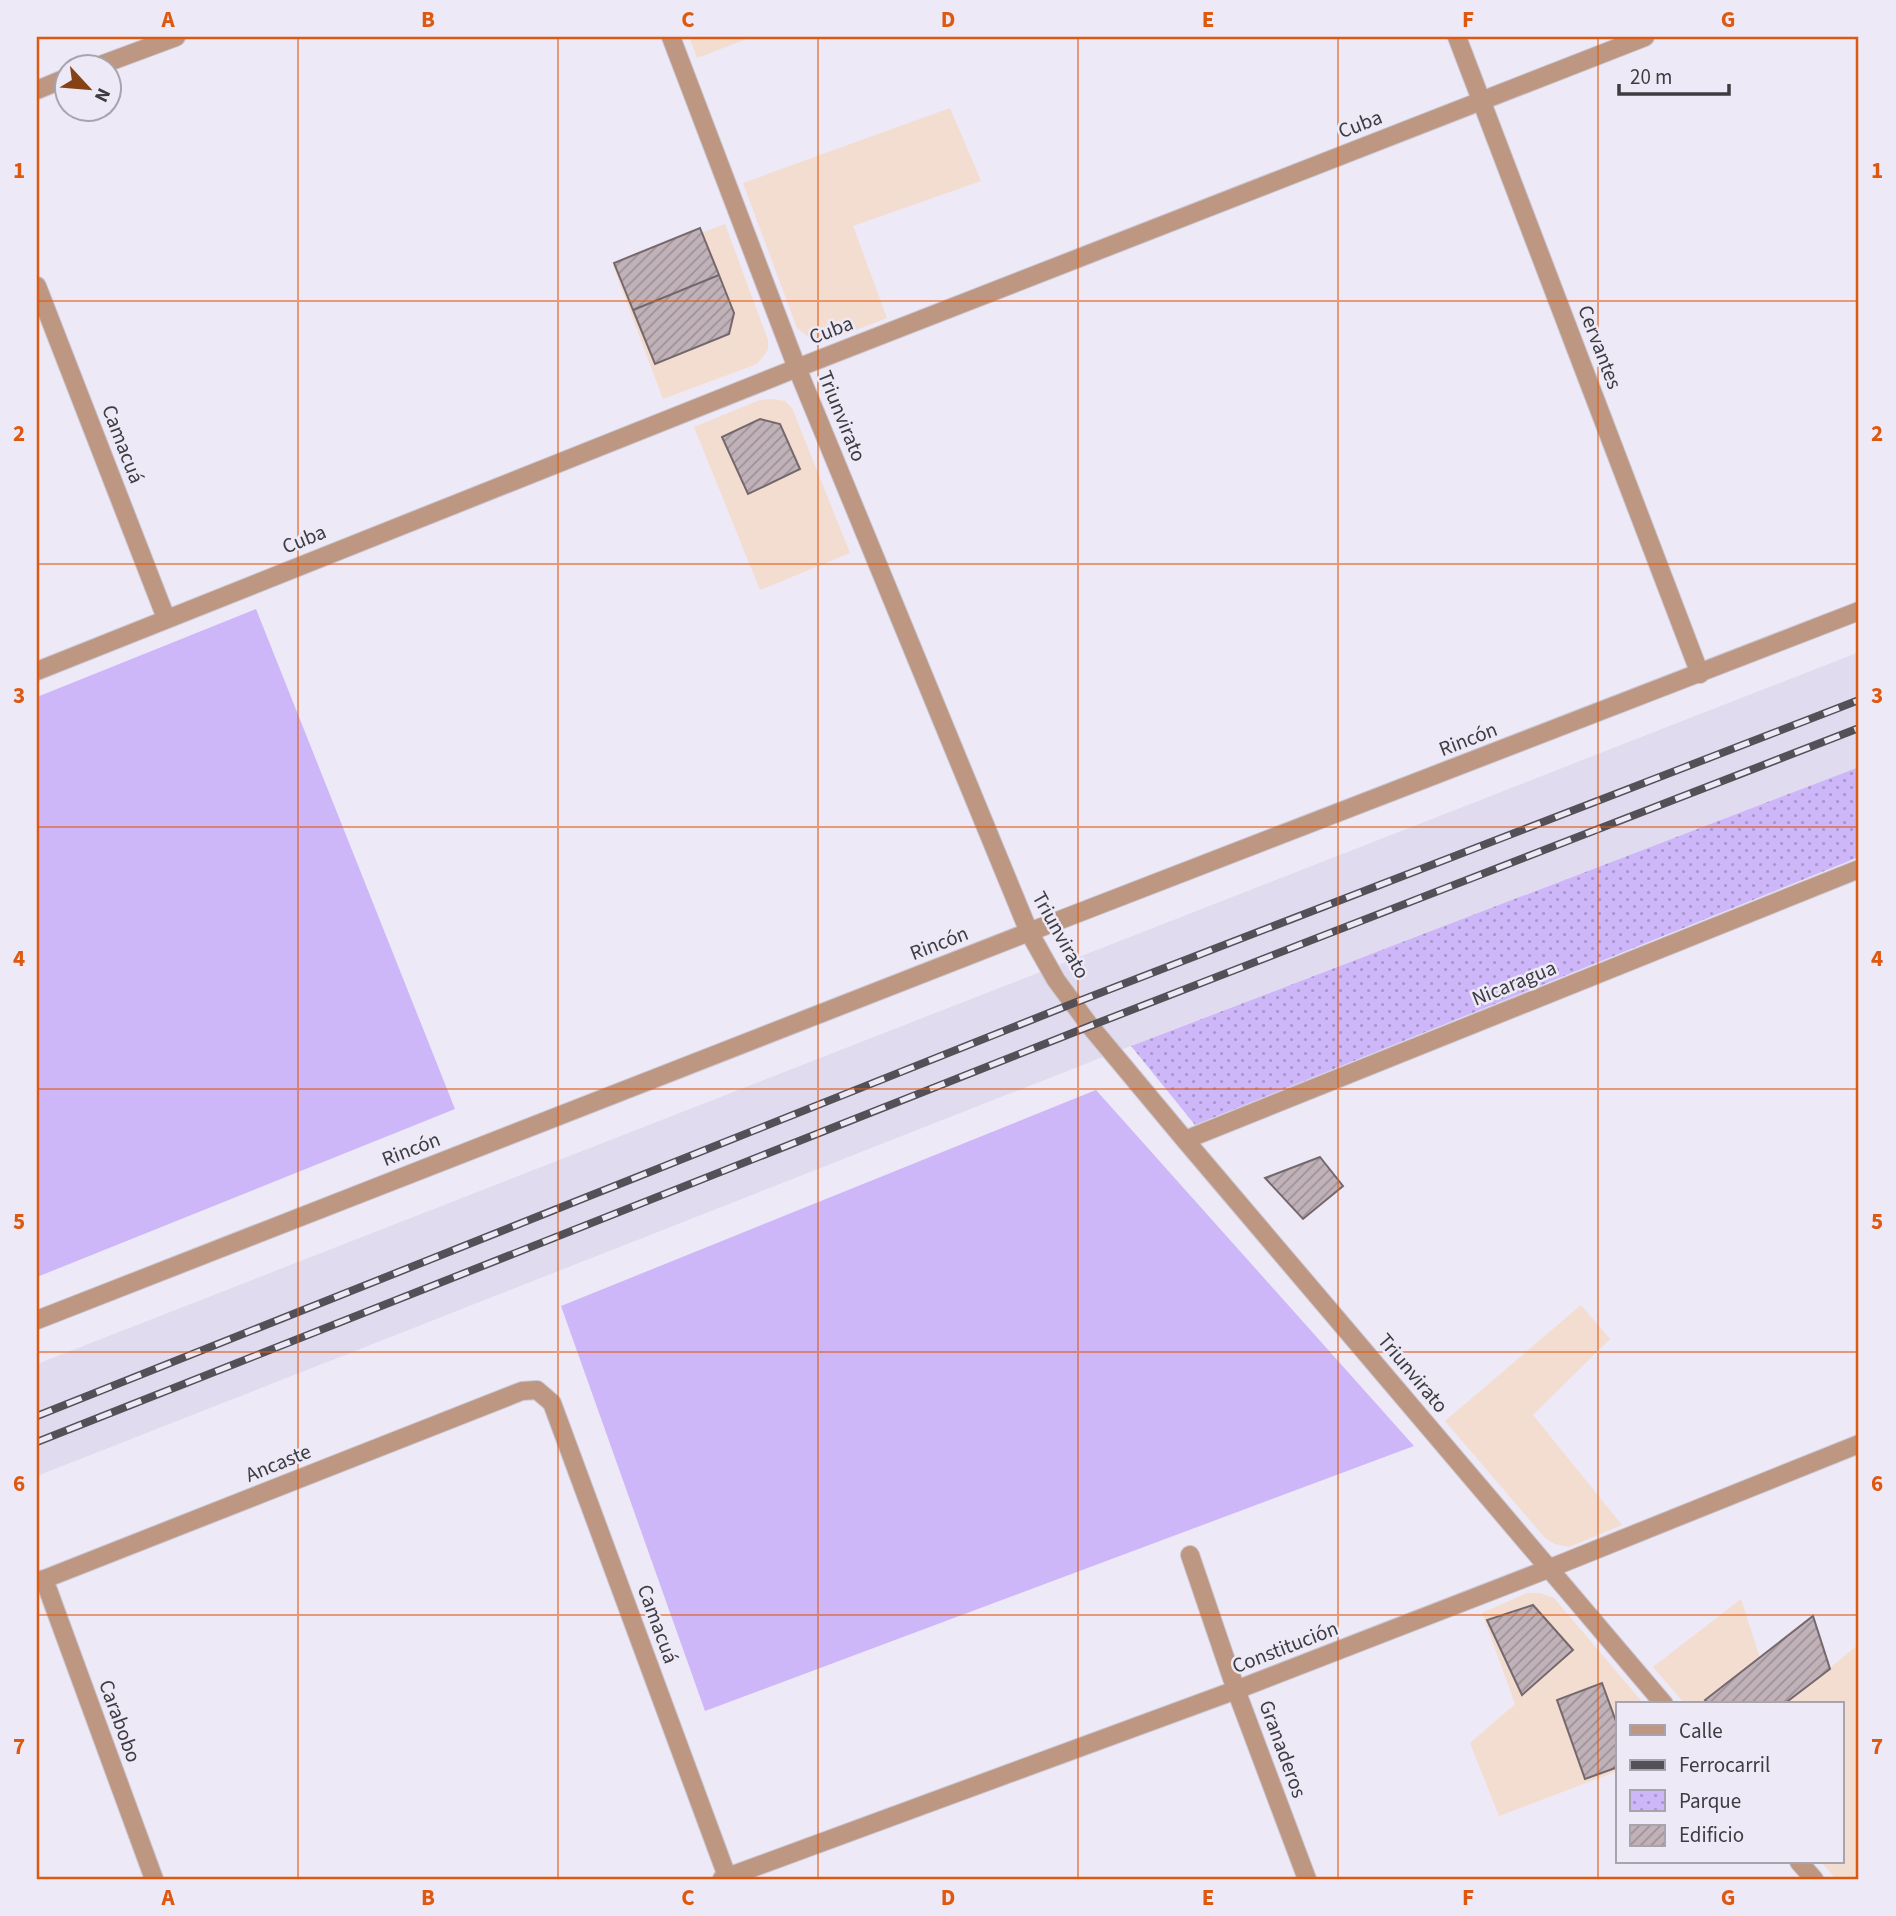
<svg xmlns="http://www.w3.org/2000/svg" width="1896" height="1916" font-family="'Source Sans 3',sans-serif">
	<defs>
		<pattern id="park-dots" width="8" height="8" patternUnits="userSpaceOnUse" patternTransform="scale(1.75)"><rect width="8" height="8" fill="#ceb7f9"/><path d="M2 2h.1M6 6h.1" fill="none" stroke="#a896cb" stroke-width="1.8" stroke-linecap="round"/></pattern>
		<pattern id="building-hatch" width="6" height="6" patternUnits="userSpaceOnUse" patternTransform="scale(1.75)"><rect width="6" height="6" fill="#c0b2b8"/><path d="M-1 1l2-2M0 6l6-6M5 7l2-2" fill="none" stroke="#9d9297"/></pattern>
	</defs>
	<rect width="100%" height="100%" fill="#ede9f6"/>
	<path fill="#f3ddd0" d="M 689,37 L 752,37 L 697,58 Z
		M 950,108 L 981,181 L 853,226 L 887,318 L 828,341 L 808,337 L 797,328 L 743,183 Z
		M 725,224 L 768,340 L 768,350 L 757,364 L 663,399 L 613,266 Z
		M 772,399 L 785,401 L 792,408 L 850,553 L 760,590 L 694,427 L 760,400 Z
		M 1581,1305 L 1610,1339 L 1533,1415 L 1622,1525 L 1569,1547 L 1555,1544 L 1545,1538 L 1445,1421 Z
		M 1527,1593 L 1540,1593 L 1554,1598 L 1644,1704 L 1618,1704 L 1618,1771 L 1499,1816 L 1470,1743 L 1515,1704 L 1482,1613 Z
		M 1741,1599 L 1760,1658 L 1813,1616 L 1830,1668 L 1859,1644 L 1859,1879 L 1836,1879 L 1821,1862 L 1842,1862 L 1842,1704 L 1685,1704 L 1653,1667 Z"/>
	<path fill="#e1dbef" d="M 1859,652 L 1859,767 L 1141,1042 L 37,1476 L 37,1364 Z"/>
	<path fill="#ceb7f9" d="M 256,609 L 455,1109 L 37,1277 L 37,697 Z
		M 1096,1090 L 1414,1446 L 705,1711 L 561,1306 Z"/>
	<path fill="url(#park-dots)" d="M 1859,767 L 1859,857 L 1195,1125 L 1131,1046 Z"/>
	<path fill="url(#building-hatch)" stroke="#75686d" stroke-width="2" d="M 700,228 L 719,275 L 633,310 L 614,263 Z
		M 719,275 L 734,313 L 729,334 L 655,364 L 633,310 Z
		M 760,419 L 780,424 L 800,469 L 748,494 L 722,437 Z
		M 1320,1157 L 1343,1186 L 1303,1219 L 1265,1178 Z
		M 1533,1605 L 1573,1650 L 1522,1695 L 1487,1620 Z
		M 1813,1616 L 1830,1669 L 1784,1704 L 1709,1704 L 1705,1700 Z
		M 1602,1683 L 1618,1727 L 1618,1767 L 1585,1779 L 1557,1700 Z"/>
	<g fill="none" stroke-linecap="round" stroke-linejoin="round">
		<defs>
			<path id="minor" d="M 671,37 L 797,368 L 1029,932 L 1056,980 L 1090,1026 L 1185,1140 L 1664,1704
				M 1457,37 L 1700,674
				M 98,66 L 176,37
				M 37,90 L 66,78
				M 37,286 L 166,618
				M 37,671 L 797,368 L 1645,37
				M 1185,1140 L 1859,869
				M 37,1320 L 1029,932 L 1859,611
				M 1190,1555 L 1236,1690 L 1307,1879
				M 44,1579 L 154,1879
				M 37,1582 L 522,1391 L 537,1390 L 552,1403 L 728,1879
				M 1799,1862 L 1814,1879
				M 722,1879 L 1236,1690 L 1548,1569 L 1859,1444"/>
		</defs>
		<use href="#minor" stroke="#cac6d2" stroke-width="20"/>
		<use href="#minor" stroke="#be9782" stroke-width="18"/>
		<defs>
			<path id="rail" d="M 37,1416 L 1074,1003 L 1859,700
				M 37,1442 L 1090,1026 L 1859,728"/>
		</defs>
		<use href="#rail" stroke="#535157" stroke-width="8"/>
		<use href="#rail" stroke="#ede9f6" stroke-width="5" stroke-dasharray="16" stroke-linecap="butt"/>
	</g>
	<path fill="none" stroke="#df580f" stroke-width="2" stroke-opacity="0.55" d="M 298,37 L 298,1879M 558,37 L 558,1879M 818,37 L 818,1879M 1078,37 L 1078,1879M 1338,37 L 1338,1879M 1598,37 L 1598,1879M 37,301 L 1859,301M 37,564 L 1859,564M 37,827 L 1859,827M 37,1089 L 1859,1089M 37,1352 L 1859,1352M 37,1615 L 1859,1615"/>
	<g text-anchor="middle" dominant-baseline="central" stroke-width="5" stroke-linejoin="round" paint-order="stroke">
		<g font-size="21" fill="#3d3c41" stroke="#ede9f6">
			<text transform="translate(1360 124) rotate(-21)">Cuba</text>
			<text transform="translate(831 330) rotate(-21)">Cuba</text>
			<text transform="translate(1600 347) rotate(69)">Cervantes</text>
			<text transform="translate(842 416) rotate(68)">Triunvirato</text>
			<text transform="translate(123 444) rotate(69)">Camacuá</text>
			<text transform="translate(304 539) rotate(-22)">Cuba</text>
			<text transform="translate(1468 739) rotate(-21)">Rincón</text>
			<text transform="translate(1061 935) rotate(61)">Triunvirato</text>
			<text transform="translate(939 943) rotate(-21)">Rincón</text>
			<text transform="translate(1514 983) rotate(-22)">Nicaragua</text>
			<text transform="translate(411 1149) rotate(-21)">Rincón</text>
			<text transform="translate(1413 1373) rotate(50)">Triunvirato</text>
			<text transform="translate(278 1463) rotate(-22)">Ancaste</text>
			<text transform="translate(658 1624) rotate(70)">Camacuá</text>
			<text transform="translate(1285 1647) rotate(-21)">Constitución</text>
			<text transform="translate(120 1721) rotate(70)">Carabobo</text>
			<text transform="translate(1283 1749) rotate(70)">Granaderos</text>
		</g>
	</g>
	<rect width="1896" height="1916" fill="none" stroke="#ede9f6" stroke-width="77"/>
	<rect x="1616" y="1702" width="228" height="161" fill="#ede9f6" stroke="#a7a4ae" stroke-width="2"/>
	<rect x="1630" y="1725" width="35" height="10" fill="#be9782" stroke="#a7a4ae" stroke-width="2"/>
	<text x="1679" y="1738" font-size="21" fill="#3d3c41">Calle</text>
	<rect x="1630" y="1760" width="35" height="10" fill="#535157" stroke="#a7a4ae" stroke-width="2"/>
	<text x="1679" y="1772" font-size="21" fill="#3d3c41">Ferrocarril</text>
	<rect x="1630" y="1790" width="35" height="21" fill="url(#park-dots)" stroke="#a7a4ae" stroke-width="2"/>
	<text x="1679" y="1808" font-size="21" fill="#3d3c41">Parque</text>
	<rect x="1630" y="1825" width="35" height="21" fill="url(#building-hatch)" stroke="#a7a4ae" stroke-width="2"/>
	<text x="1679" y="1842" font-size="21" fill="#3d3c41">Edificio</text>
	<g transform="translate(88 88) rotate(116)"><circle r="33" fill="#ede9f6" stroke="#a7a4ae" stroke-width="2"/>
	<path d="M0-5L12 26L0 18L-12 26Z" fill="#864215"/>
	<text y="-10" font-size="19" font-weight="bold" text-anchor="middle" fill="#3d3c41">N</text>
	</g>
	<path d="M1619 84v10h110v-10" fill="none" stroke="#3d3c41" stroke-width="3.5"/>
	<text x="1630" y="84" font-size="21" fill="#3d3c41" stroke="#ede9f6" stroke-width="5" paint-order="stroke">20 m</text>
	<rect x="38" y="38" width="1819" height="1840" fill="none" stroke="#df580f" stroke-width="2.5"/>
	<g font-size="23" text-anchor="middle" font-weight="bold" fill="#df580f">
		<text x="168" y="27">A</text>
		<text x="428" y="27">B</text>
		<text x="688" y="27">C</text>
		<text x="948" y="27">D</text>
		<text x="1208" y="27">E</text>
		<text x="1468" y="27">F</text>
		<text x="1728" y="27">G</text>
		<text x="19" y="178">1</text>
		<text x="1877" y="178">1</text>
		<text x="19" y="441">2</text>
		<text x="1877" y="441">2</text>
		<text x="19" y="703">3</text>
		<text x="1877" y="703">3</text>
		<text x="19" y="966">4</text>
		<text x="1877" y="966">4</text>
		<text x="19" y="1229">5</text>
		<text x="1877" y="1229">5</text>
		<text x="19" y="1491">6</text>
		<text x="1877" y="1491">6</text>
		<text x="19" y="1754">7</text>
		<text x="1877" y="1754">7</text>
		<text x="168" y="1905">A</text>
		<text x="428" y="1905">B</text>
		<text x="688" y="1905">C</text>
		<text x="948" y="1905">D</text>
		<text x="1208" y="1905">E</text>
		<text x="1468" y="1905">F</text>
		<text x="1728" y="1905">G</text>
	</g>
</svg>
